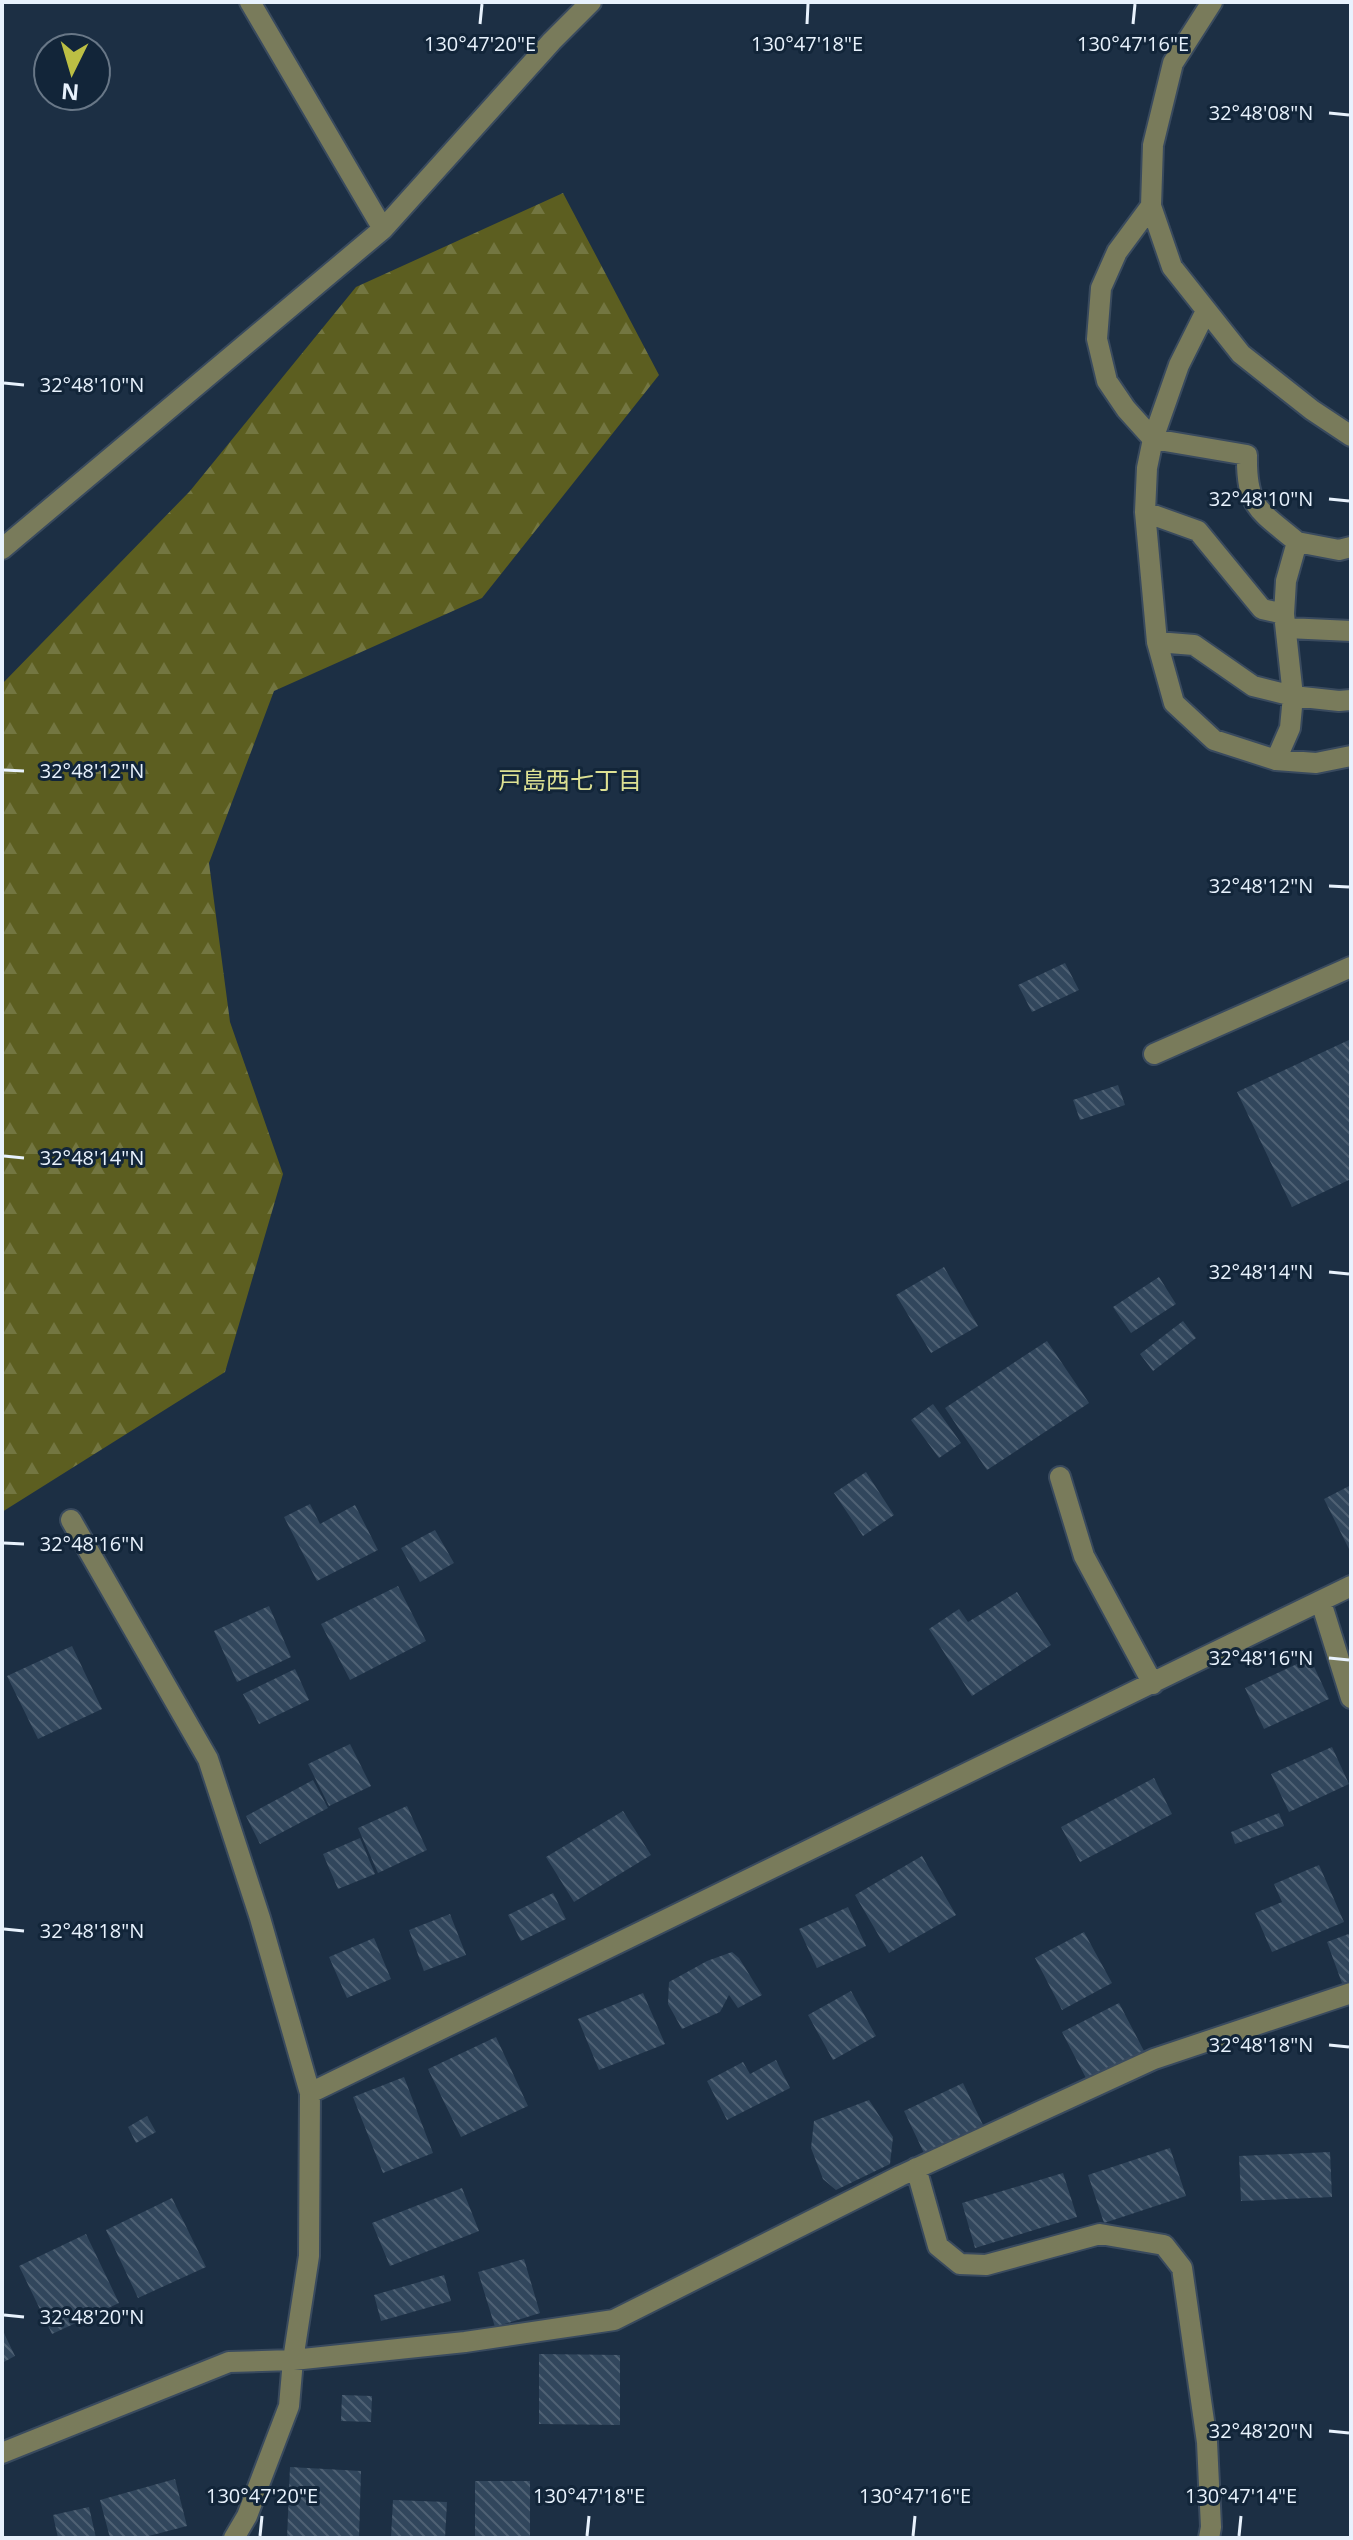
<svg xmlns="http://www.w3.org/2000/svg" width="1353" height="2540" font-family="'Open Sans','Noto Sans JP',sans-serif">
	<defs>
		<pattern id="forest-firs" width="22" height="20" patternUnits="userSpaceOnUse" patternTransform="scale(2)"><rect width="22" height="20" fill="#5c5e20"/><path d="M5 1l3.5 6h-7zM16 11l3.5 6h-7z" fill="#737641"/></pattern>
		<pattern id="building-back-hatch" width="6" height="6" patternUnits="userSpaceOnUse" patternTransform="scale(2)"><rect width="6" height="6" fill="#31465c"/><path d="M-1 5l2 2M0 0l6 6M5-1l2 2" fill="none" stroke="#4f6174"/></pattern>
	</defs>
	<rect width="100%" height="100%" fill="#1c2f44"/>
	<path fill="url(#forest-firs)" d="M 563,193 L 659,375 L 482,598 L 274,691 L 209,863 L 230,1022 L 283,1174 L 225,1372 L 2,1512 L 2,684 L 190,491 L 356,287 Z"/>
	<path fill="url(#building-back-hatch)" d="M 1065,963 L 1079,990 L 1032,1012 L 1018,985 Z
		M 1351,1039 L 1351,1179 L 1292,1207 L 1237,1092 Z
		M 1118,1085 L 1125,1105 L 1080,1120 L 1073,1100 Z
		M 944,1267 L 978,1326 L 931,1353 L 896,1295 Z
		M 1159,1277 L 1176,1304 L 1131,1333 L 1113,1307 Z
		M 1183,1321 L 1196,1338 L 1153,1371 L 1140,1354 Z
		M 1047,1341 L 1089,1403 L 987,1470 L 945,1408 Z
		M 933,1404 L 961,1443 L 939,1458 L 911,1420 Z
		M 866,1472 L 894,1515 L 863,1536 L 834,1493 Z
		M 1351,1485 L 1351,1553 L 1324,1499 Z
		M 310,1504 L 320,1524 L 355,1505 L 378,1550 L 317,1581 L 284,1517 Z
		M 435,1530 L 454,1563 L 420,1582 L 401,1548 Z
		M 398,1586 L 426,1641 L 350,1680 L 321,1624 Z
		M 1017,1592 L 1051,1645 L 972,1696 L 929,1629 L 959,1609 L 968,1622 Z
		M 269,1606 L 291,1657 L 237,1682 L 214,1631 Z
		M 72,1646 L 102,1709 L 38,1739 L 7,1676 Z
		M 1310,1658 L 1329,1699 L 1264,1729 L 1245,1688 Z
		M 295,1669 L 309,1700 L 259,1724 L 243,1694 Z
		M 350,1744 L 371,1786 L 329,1806 L 308,1764 Z
		M 1332,1747 L 1349,1784 L 1289,1812 L 1271,1774 Z
		M 1154,1778 L 1172,1814 L 1080,1862 L 1061,1827 Z
		M 313,1780 L 328,1808 L 260,1844 L 246,1816 Z
		M 407,1806 L 427,1850 L 378,1873 L 358,1828 Z
		M 623,1811 L 651,1855 L 574,1902 L 546,1857 Z
		M 1279,1813 L 1284,1826 L 1235,1844 L 1231,1832 Z
		M 360,1838 L 375,1874 L 338,1889 L 323,1854 Z
		M 922,1856 L 956,1915 L 889,1953 L 855,1895 Z
		M 1319,1865 L 1344,1922 L 1272,1952 L 1255,1913 L 1282,1902 L 1274,1884 Z
		M 553,1893 L 566,1919 L 521,1941 L 508,1915 Z
		M 848,1907 L 866,1946 L 817,1968 L 799,1929 Z
		M 450,1914 L 466,1955 L 424,1971 L 409,1930 Z
		M 1084,1932 L 1112,1983 L 1062,2010 L 1035,1958 Z
		M 1351,1933 L 1351,1983 L 1343,1986 L 1327,1942 Z
		M 374,1938 L 391,1979 L 347,1998 L 329,1957 Z
		M 732,1952 L 739,1958 L 762,1995 L 738,2008 L 729,1995 L 720,2012 L 682,2029 L 668,2004 L 669,1982 L 707,1961 Z
		M 851,1991 L 876,2036 L 833,2060 L 808,2015 Z
		M 643,1993 L 665,2044 L 599,2070 L 578,2019 Z
		M 1119,2003 L 1144,2051 L 1087,2080 L 1062,2032 Z
		M 496,2037 L 528,2106 L 461,2137 L 428,2069 Z
		M 776,2060 L 790,2088 L 727,2120 L 707,2081 L 743,2062 L 750,2074 Z
		M 404,2077 L 433,2153 L 383,2173 L 353,2097 Z
		M 963,2083 L 983,2125 L 924,2153 L 904,2111 Z
		M 869,2100 L 893,2137 L 890,2164 L 836,2190 L 823,2179 L 811,2148 L 814,2121 Z
		M 147,2116 L 156,2132 L 136,2143 L 128,2127 Z
		M 1170,2148 L 1186,2196 L 1104,2223 L 1088,2175 Z
		M 1330,2152 L 1332,2197 L 1241,2201 L 1239,2156 Z
		M 1063,2173 L 1077,2217 L 975,2248 L 962,2203 Z
		M 462,2188 L 479,2231 L 390,2266 L 372,2223 Z
		M 172,2198 L 206,2267 L 138,2298 L 106,2230 Z
		M 86,2234 L 119,2303 L 52,2334 L 19,2266 Z
		M 524,2259 L 540,2313 L 495,2327 L 478,2272 Z
		M 444,2275 L 451,2301 L 381,2321 L 374,2295 Z
		M 2,2329 L 15,2356 L 2,2363 Z
		M 539,2354 L 620,2355 L 620,2425 L 539,2424 Z
		M 342,2395 L 372,2396 L 371,2422 L 341,2421 Z
		M 290,2467 L 361,2471 L 359,2538 L 287,2538 Z
		M 175,2479 L 187,2526 L 141,2538 L 110,2538 L 100,2500 Z
		M 475,2481 L 530,2481 L 530,2538 L 475,2538 Z
		M 393,2500 L 447,2502 L 445,2538 L 391,2538 Z
		M 89,2507 L 96,2538 L 58,2538 L 53,2515 Z"/>
	<g fill="none" stroke-linecap="round" stroke-linejoin="round">
		<defs>
			<path id="minor" d="M 250,2 L 383,229
				M 1212,2 L 1173,63 L 1153,145 L 1151,206 L 1172,267 L 1241,354 L 1312,410 L 1351,436
				M 1151,206 L 1117,252 L 1101,288 L 1097,339 L 1107,381 L 1126,409 L 1153,439 L 1247,455 C 1246,508 1259,510 1297,542 L 1286,581 L 1284,614 L 1293,696 L 1290,728 L 1276,760
				M 1206,311 L 1179,365 L 1153,439 L 1147,468 L 1145,512 L 1157,642 L 1174,703 L 1214,740 L 1276,760 L 1316,763 L 1351,756
				M 1145,512 L 1198,531 L 1262,609 L 1284,614
				M 1297,542 L 1339,550 L 1351,547
				M 2,549 L 383,229 L 552,41 L 591,2
				M 1287,628 L 1351,631
				M 1157,642 L 1194,645 L 1253,686 L 1293,696 L 1339,701 L 1351,700
				M 1154,1054 L 1351,967
				M 1060,1477 L 1084,1556 L 1153,1684
				M 71,1520 L 208,1759 L 260,1918 L 310,2093
				M 1321,1602 L 1351,1698
				M 916,2168 L 938,2246 L 960,2264 L 986,2265 L 1100,2234 L 1164,2245 L 1182,2268 L 1207,2442 L 1211,2527 L 1209,2538
				M 2,2453 L 229,2362 L 293,2360 L 465,2342 L 614,2320 L 900,2176 L 1154,2059 L 1351,1993
				M 234,2538 L 247,2516 L 289,2406 L 293,2360 L 309,2256 L 310,2093 L 1351,1586"/>
		</defs>
		<use href="#minor" stroke="#394a5e" stroke-width="24"/>
		<use href="#minor" stroke="#797b5b" stroke-width="20"/>
	</g>
	<path fill="none" stroke="#e8f2fd" stroke-width="3" d="M 480,24 L 482,4M 807,24 L 808,4M 1133,24 L 1135,4M 1329,113 L 1349,115M 4,383 L 24,385M 1329,499 L 1349,501M 4,770 L 24,771M 1329,886 L 1349,887M 4,1156 L 24,1158M 1329,1272 L 1349,1274M 4,1543 L 24,1544M 1329,1658 L 1349,1660M 4,1929 L 24,1931M 1329,2045 L 1349,2047M 4,2315 L 24,2317M 1329,2431 L 1349,2433M 260,2536 L 262,2516M 587,2536 L 589,2516M 913,2536 L 915,2516M 1239,2536 L 1241,2516"/>
	<g text-anchor="middle" dominant-baseline="central" stroke-width="6" stroke-linejoin="round" paint-order="stroke">
		<g font-size="24" fill="#dde193" stroke="#122539">
			<text x="570" y="779">戸島西七丁目</text>
		</g>
	</g>
	<g font-size="20" text-anchor="middle" fill="#e8f2fd" stroke="#122539" stroke-width="6" stroke-linejoin="round" paint-order="stroke">
		<text x="480" y="51">130°47'20"E</text>
		<text x="807" y="51">130°47'18"E</text>
		<text x="1133" y="51">130°47'16"E</text>
		<text x="1261" y="120">32°48'08"N</text>
		<text x="92" y="392">32°48'10"N</text>
		<text x="1261" y="506">32°48'10"N</text>
		<text x="92" y="778">32°48'12"N</text>
		<text x="1261" y="893">32°48'12"N</text>
		<text x="92" y="1165">32°48'14"N</text>
		<text x="1261" y="1279">32°48'14"N</text>
		<text x="92" y="1551">32°48'16"N</text>
		<text x="1261" y="1665">32°48'16"N</text>
		<text x="92" y="1938">32°48'18"N</text>
		<text x="1261" y="2052">32°48'18"N</text>
		<text x="92" y="2324">32°48'20"N</text>
		<text x="1261" y="2438">32°48'20"N</text>
		<text x="262" y="2503">130°47'20"E</text>
		<text x="589" y="2503">130°47'18"E</text>
		<text x="915" y="2503">130°47'16"E</text>
		<text x="1241" y="2503">130°47'14"E</text>
	</g>
	<rect width="1353" height="2540" fill="none" stroke="#e8f2fd" stroke-width="8"/>
	<g transform="translate(72 72) rotate(185)"><circle r="38" fill="#122539" stroke="#687787" stroke-width="2"/>
	<path d="M0-6L14 30L0 20L-14 30Z" fill="#bcbf44"/>
	<text y="-12" font-size="22" font-weight="bold" text-anchor="middle" fill="#e8f2fd">N</text>
	</g>
</svg>
